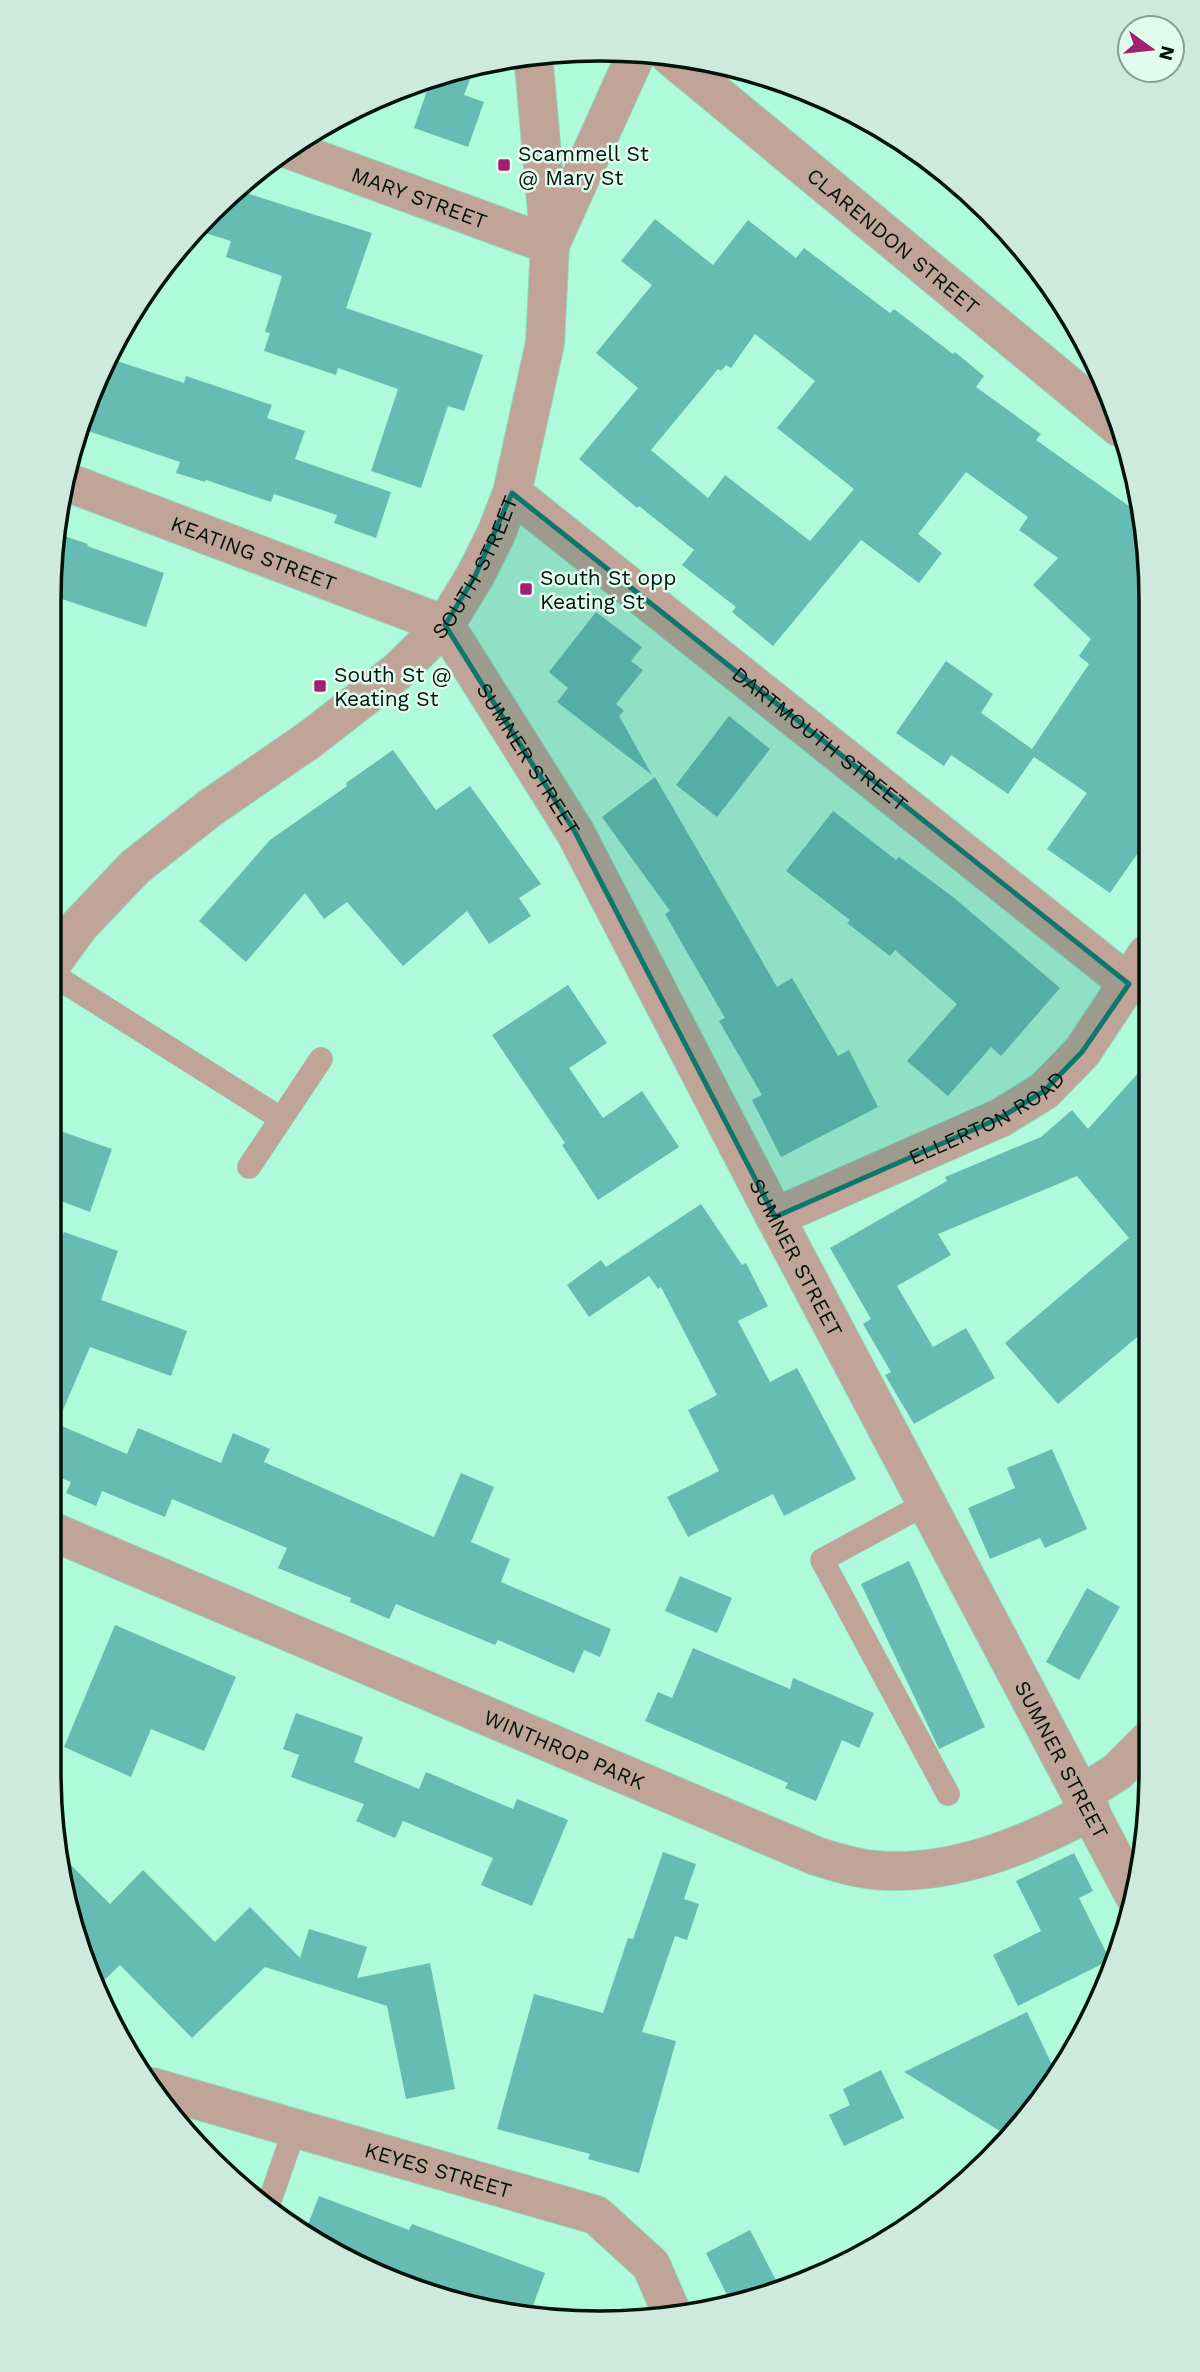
<svg xmlns="http://www.w3.org/2000/svg" width="1200" height="2372" font-family="'Work Sans',sans-serif">
	<rect width="100%" height="100%" fill="#affadb"/>
	<path fill="#66bcb3" fill-rule="evenodd" d="M 475,66 L 464,95 L 484,102 L 468,147 L 414,128 L 432,76 Z
		M 234,189 L 372,233 L 346,308 L 483,355 L 464,411 L 448,406 L 421,488 L 371,471 L 398,389 L 338,368 L 336,375 L 264,351 L 270,333 L 265,332 L 282,276 L 226,257 L 231,241 L 195,230 Z
		M 655,219 L 713,265 L 748,220 L 796,258 L 804,248 L 890,313 L 894,309 L 953,354 L 955,352 L 984,376 L 976,387 L 1041,434 L 1036,440 L 1143,516 L 1146,528 L 1147,840 L 1110,893 L 1047,849 L 1087,793 L 1034,757 L 1008,794 L 951,755 L 944,766 L 896,733 L 946,661 L 993,694 L 981,713 L 1032,749 L 1089,664 L 1079,656 L 1091,639 L 1033,585 L 1058,558 L 1019,530 L 1028,517 L 966,472 L 918,534 L 942,553 L 919,583 L 861,540 L 773,646 L 732,612 L 736,607 L 682,565 L 694,550 L 639,506 L 637,508 L 579,459 L 638,388 L 596,353 L 652,285 L 621,261 ZM 755,334 L 815,381 L 777,428 L 854,489 L 810,541 L 725,475 L 708,498 L 651,450 L 718,369 L 721,371 L 726,365 L 731,368 Z
		M 105,357 L 184,383 L 186,376 L 272,405 L 267,418 L 305,431 L 295,459 L 391,492 L 376,538 L 334,523 L 337,515 L 274,494 L 271,502 L 206,480 L 205,482 L 176,473 L 180,462 L 79,428 Z
		M 55,533 L 88,544 L 87,546 L 164,573 L 146,627 L 50,595 L 50,564 Z
		M 596,612 L 642,647 L 631,661 L 643,670 L 616,704 L 624,711 L 619,716 L 652,775 L 557,702 L 568,688 L 549,672 Z
		M 729,716 L 770,749 L 717,817 L 676,785 Z
		M 393,750 L 436,810 L 470,786 L 541,884 L 519,898 L 531,916 L 489,944 L 467,911 L 403,966 L 347,902 L 324,919 L 305,893 L 246,962 L 199,921 L 270,840 L 347,786 L 346,783 Z
		M 655,777 L 777,987 L 792,978 L 838,1056 L 849,1050 L 878,1107 L 781,1157 L 752,1100 L 762,1095 L 719,1021 L 725,1018 L 665,914 L 670,911 L 602,817 Z
		M 833,811 L 896,860 L 899,857 L 953,897 L 1060,988 L 1001,1056 L 991,1047 L 948,1096 L 907,1061 L 957,1004 L 895,950 L 890,956 L 847,923 L 850,920 L 786,871 Z
		M 568,985 L 607,1043 L 569,1068 L 603,1118 L 642,1091 L 679,1147 L 598,1200 L 562,1145 L 565,1143 L 492,1035 Z
		M 1148,1062 L 1149,1327 L 1058,1404 L 1005,1343 L 1129,1238 L 1077,1176 L 938,1234 L 951,1255 L 897,1286 L 933,1347 L 966,1328 L 995,1378 L 914,1424 L 885,1375 L 891,1372 L 863,1324 L 871,1319 L 830,1248 L 947,1181 L 945,1177 L 1041,1137 L 1072,1110 L 1088,1129 Z
		M 63,1132 L 112,1149 L 90,1212 L 50,1197 L 50,1170 Z
		M 701,1204 L 742,1265 L 746,1263 L 768,1306 L 738,1321 L 770,1382 L 797,1368 L 856,1479 L 784,1516 L 773,1494 L 688,1537 L 667,1497 L 719,1471 L 688,1410 L 717,1395 L 661,1287 L 658,1289 L 649,1276 L 589,1317 L 567,1285 L 601,1260 L 606,1267 Z
		M 64,1232 L 118,1251 L 101,1300 L 187,1331 L 171,1376 L 90,1347 L 57,1424 L 127,1454 L 138,1428 L 221,1463 L 233,1433 L 270,1449 L 264,1462 L 434,1537 L 461,1473 L 494,1487 L 471,1542 L 510,1559 L 501,1582 L 611,1629 L 600,1657 L 584,1650 L 574,1673 L 498,1640 L 495,1645 L 396,1604 L 389,1619 L 350,1602 L 351,1598 L 278,1568 L 287,1548 L 172,1499 L 165,1517 L 102,1491 L 96,1506 L 66,1493 L 71,1482 L 49,1473 L 49,1273 Z
		M 1052,1449 L 1087,1529 L 1045,1548 L 1040,1538 L 990,1559 L 968,1508 L 1015,1488 L 1007,1468 Z
		M 909,1561 L 985,1727 L 939,1749 L 861,1584 Z
		M 680,1576 L 732,1598 L 717,1633 L 665,1611 Z
		M 1087,1588 L 1120,1607 L 1079,1680 L 1046,1662 Z
		M 115,1625 L 236,1677 L 204,1751 L 151,1729 L 131,1777 L 64,1747 Z
		M 693,1648 L 790,1689 L 793,1678 L 874,1713 L 859,1748 L 842,1740 L 816,1801 L 785,1788 L 788,1783 L 645,1721 L 658,1692 L 672,1698 Z
		M 296,1713 L 363,1737 L 354,1762 L 419,1789 L 426,1772 L 513,1809 L 517,1799 L 568,1820 L 532,1906 L 481,1885 L 493,1858 L 403,1821 L 395,1838 L 356,1821 L 364,1804 L 291,1777 L 299,1755 L 283,1749 Z
		M 663,1852 L 696,1864 L 684,1899 L 699,1904 L 687,1940 L 675,1936 L 642,2032 L 676,2041 L 639,2173 L 588,2159 L 590,2154 L 497,2129 L 534,1994 L 603,2013 L 628,1938 L 633,1939 Z
		M 1074,1853 L 1093,1891 L 1079,1898 L 1110,1960 L 1018,2006 L 993,1955 L 1041,1931 L 1016,1881 Z
		M 63,1857 L 110,1904 L 143,1870 L 215,1942 L 250,1907 L 300,1958 L 309,1929 L 367,1947 L 357,1978 L 430,1963 L 455,2089 L 406,2099 L 387,2006 L 265,1967 L 192,2038 L 120,1965 L 98,1986 L 78,1949 Z
		M 1027,2012 L 1055,2071 L 1008,2136 L 904,2072 Z
		M 881,2070 L 904,2118 L 844,2146 L 829,2115 L 850,2105 L 843,2089 Z
		M 319,2196 L 409,2230 L 412,2224 L 545,2273 L 530,2314 L 492,2312 L 389,2281 L 304,2235 Z
		M 750,2230 L 779,2286 L 730,2301 L 706,2253 Z"/>
	<g fill="none" stroke-linecap="round" stroke-linejoin="round">
		<defs>
			<path id="service" d="M 50,973 L 280,1118
				M 249,1167 L 321,1059
				M 927,1503 L 822,1560 L 948,1794
				M 268,2206 L 295,2128"/>
			<g id="minor">
				<path id="s1" d="M 670,56 L 1119,427"/>
				<path id="s2" d="M 288,149 L 550,245 L 638,50"/>
				<path id="s3" d="M 64,481 L 445,625"/>
				<path id="s4" d="M 512,493 L 1129,984"/>
				<path id="s5" d="M 775,1217 L 1000,1118 L 1044,1091 L 1082,1052 L 1147,954"/>
				<path id="s6" d="M 49,1530 L 816,1856 C 835,1862 854,1868 874,1870 C 950,1877 1025,1846 1091,1811"/>
				<path d="M 1082,1794 L 1117,1772 L 1150,1739"/>
				<path id="s7" d="M 152,2087 L 596,2215 L 651,2265 L 674,2318"/>
			</g>
			<g id="tertiary">
				<path id="s8" d="M 445,625 L 575,832 L 775,1217 L 1135,1897"/>
				<path id="s9" d="M 50,966 L 79,926 L 135,867 L 210,808 L 309,740 L 398,671 L 445,625 L 475,576 L 496,534 L 512,493 L 545,343 L 550,245 L 533,54"/>
			</g>
		</defs>
		<use href="#service" stroke="#93d5ba" stroke-width="24"/>
		<use href="#minor" stroke="#93d5ba" stroke-width="40"/>
		<use href="#tertiary" stroke="#93d5ba" stroke-width="40"/>
		<use href="#service" stroke="#c0a497" stroke-width="23"/>
		<use href="#minor" stroke="#c0a497" stroke-width="38"/>
		<use href="#tertiary" stroke="#c0a497" stroke-width="38"/>
	</g>
	<path fill="#0f766e" fill-opacity="0.2" stroke="#0f766e" stroke-width="5" stroke-linejoin="round" d="M 512,493 L 1129,984 L 1082,1052 L 1044,1091 L 1000,1118 L 775,1217 L 575,832 L 445,625 L 475,576 Z"/>
	<g fill="#a12072" stroke="#e0fcef" stroke-width="2.5">
		<rect x="497" y="158" width="14" height="14" rx="3.5"/>
		<rect x="519" y="582" width="14" height="14" rx="3.5"/>
		<rect x="313" y="679" width="14" height="14" rx="3.5"/>
	</g>
	<g text-anchor="middle" dominant-baseline="central" stroke-width="5" stroke-linejoin="round" paint-order="stroke">
		<g font-size="21" fill="#00120a" stroke="#e0fcef" text-anchor="start">
			<text x="518" y="153">Scammell St<tspan x="518" dy="24">@ Mary St</tspan></text>
			<text x="540" y="577">South St opp<tspan x="540" dy="24">Keating St</tspan></text>
			<text x="334" y="674">South St @<tspan x="334" dy="24">Keating St</tspan></text>
		</g>
		<g font-size="21" fill="#00120a" stroke="#e0fcef">
			<text stroke="none"><textPath href="#s2" startOffset="140">MARY STREET</textPath></text>
			<text stroke="none"><textPath href="#s1" startOffset="290">CLARENDON STREET</textPath></text>
			<text stroke="none"><textPath href="#s3" startOffset="203">KEATING STREET</textPath></text>
			<text stroke="none"><textPath href="#s9" startOffset="590">SOUTH STREET</textPath></text>
			<text stroke="none"><textPath href="#s4" startOffset="394">DARTMOUTH STREET</textPath></text>
			<text stroke="none"><textPath href="#s8" startOffset="158">SUMNER STREET</textPath></text>
			<text stroke="none"><textPath href="#s5" startOffset="234">ELLERTON ROAD</textPath></text>
			<text stroke="none"><textPath href="#s8" startOffset="724">SUMNER STREET</textPath></text>
			<text stroke="none"><textPath href="#s6" startOffset="560">WINTHROP PARK</textPath></text>
			<text stroke="none"><textPath href="#s8" startOffset="1292">SUMNER STREET</textPath></text>
			<text stroke="none"><textPath href="#s7" startOffset="298">KEYES STREET</textPath></text>
		</g>
	</g>
	<path d="M0 0H1200V2372H0ZM600 61H600A539 539 0 0 1 1139 600V1772A539 539 0 0 1 600 2311H600A539 539 0 0 1 61 1772V600A539 539 0 0 1 600 61Z" fill="#cee9dd" fill-rule="evenodd"/>
	<path fill="none" stroke="#00120a" stroke-width="3.5" d="M600 61H600A539 539 0 0 1 1139 600V1772A539 539 0 0 1 600 2311H600A539 539 0 0 1 61 1772V600A539 539 0 0 1 600 61Z"/>
	<g transform="translate(1151 49) rotate(105)"><circle r="33" fill="#e0fcef" stroke="#869e93" stroke-width="2"/>
	<path d="M0-5L12 26L0 18L-12 26Z" fill="#a12072"/>
	<text y="-10" font-size="19" font-weight="bold" text-anchor="middle" fill="#00120a">N</text>
	</g>
</svg>
